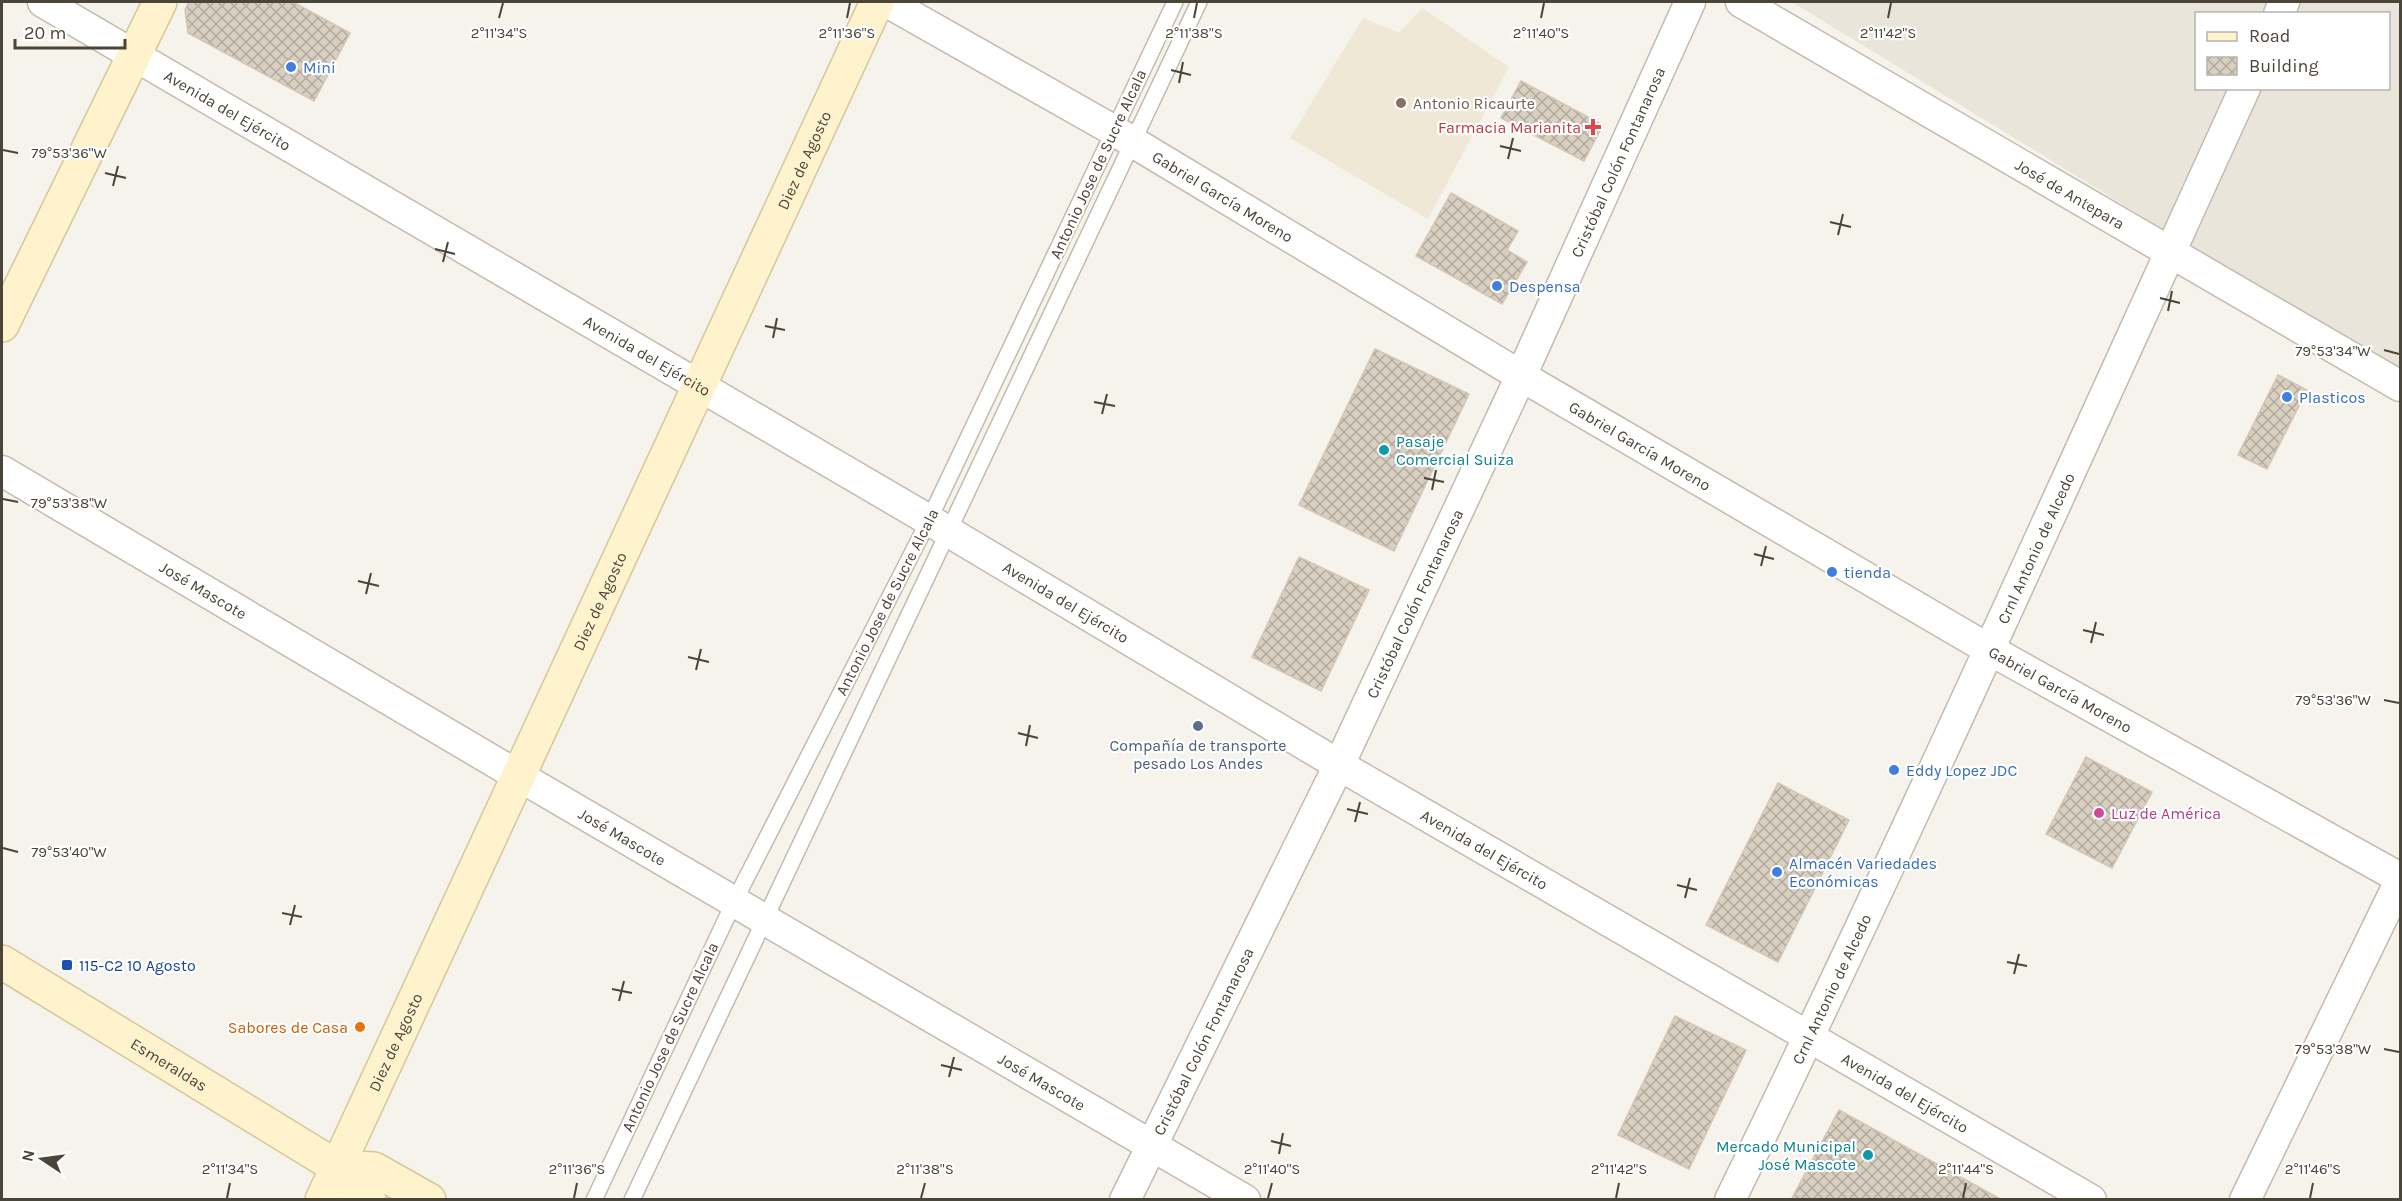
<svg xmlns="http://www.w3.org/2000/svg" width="2402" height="1201" font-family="Karla,sans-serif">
	<defs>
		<pattern id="building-cross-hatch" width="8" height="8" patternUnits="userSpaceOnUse" patternTransform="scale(1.5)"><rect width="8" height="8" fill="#d8cfc1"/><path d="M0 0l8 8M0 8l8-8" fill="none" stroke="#b1aa9e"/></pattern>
	</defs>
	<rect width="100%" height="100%" fill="#f6f3ec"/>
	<path fill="#eae5da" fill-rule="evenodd" d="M 1792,2 L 2400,2 L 2400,374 ZM 2196,14 L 2388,14 L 2388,88 L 2196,88 Z"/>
	<path fill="#efe8d6" d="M 1422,8 L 1509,67 L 1428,219 L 1290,138 L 1363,18 L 1399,33 Z"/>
	<path fill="url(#building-cross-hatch)" stroke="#d3c7b4" stroke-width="1.5" d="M 189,2 L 293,2 L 350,33 L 314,101 L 188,33 L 185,10 Z
		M 1521,81 L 1603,125 L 1584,161 L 1501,118 Z
		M 1451,193 L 1518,231 L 1507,250 L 1527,262 L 1502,304 L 1416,256 Z
		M 1375,349 L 1469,394 L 1394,551 L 1299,505 Z
		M 2278,375 L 2307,390 L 2267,469 L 2238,455 Z
		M 1299,557 L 1369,590 L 1321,691 L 1252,657 Z
		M 2086,757 L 2152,792 L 2112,868 L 2046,834 Z
		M 1778,783 L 1849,820 L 1778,962 L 1706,925 Z
		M 1675,1016 L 1746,1050 L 1689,1169 L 1618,1135 Z
		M 1839,1110 L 2002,1200 L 1791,1200 Z"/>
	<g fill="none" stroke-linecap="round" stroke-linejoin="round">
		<defs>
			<path id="lane" d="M 594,1200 L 734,902 L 929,520 L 1175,2
				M 632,1200 L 1199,2"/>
			<g id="street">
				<path id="s1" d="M 43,2 L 929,520 L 1339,765 L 2091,1200"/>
				<path id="s2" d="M 887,2 L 1113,130 L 1521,376 L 1990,650 L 2400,878"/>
				<path id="s3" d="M 1741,2 L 2400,386"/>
				<path d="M 2279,14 L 2284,2"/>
				<path id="s4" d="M 2,471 L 505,768 L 1245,1200"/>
				<path id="s5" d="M 1125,1200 L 1339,765 L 1521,376 L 1690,2"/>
				<path id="s6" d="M 1730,1200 C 1909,833 2075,460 2245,88"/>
				<path d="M 2245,1200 L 2400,881"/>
			</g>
			<g id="secondary">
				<path d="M 2,325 L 160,2"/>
				<path id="s7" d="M 2,962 L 337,1167 L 374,1169 L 429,1200"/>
				<path d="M 337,1167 L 360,1194 L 369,1200"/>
				<path id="s8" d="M 322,1200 L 877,2"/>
			</g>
		</defs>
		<use href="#lane" stroke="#c2bbae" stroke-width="18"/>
		<use href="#street" stroke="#c2bbae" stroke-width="33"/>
		<use href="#secondary" stroke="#d6c79b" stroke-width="36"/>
		<use href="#lane" stroke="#fff" stroke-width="15"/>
		<use href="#street" stroke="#fff" stroke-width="30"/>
		<use href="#secondary" stroke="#fff3cd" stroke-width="33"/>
	</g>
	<path fill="none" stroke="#4b4439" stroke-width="2" d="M 499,18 L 503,3M 847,18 L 850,3M 1194,18 L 1197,3M 1541,18 L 1544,3M 1888,18 L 1891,3M 1171,70 L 1191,75M 1179,83 L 1183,62M 1500,146 L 1521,151M 3,150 L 18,153M 1508,159 L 1513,138M 105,173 L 126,178M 113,186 L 118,166M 1830,222 L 1851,227M 1838,235 L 1843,214M 435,249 L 455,254M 443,262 L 448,242M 2160,298 L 2180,303M 2168,311 L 2172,291M 765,326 L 785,330M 773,338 L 777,318M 2384,350 L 2399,354M 1094,402 L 1115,406M 1102,414 L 1107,394M 1424,478 L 1444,482M 1432,490 L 1436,470M 3,499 L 18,502M 1754,554 L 1774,559M 1761,566 L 1766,546M 358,581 L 379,586M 366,594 L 371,573M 2083,630 L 2104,635M 2091,643 L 2096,622M 688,657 L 709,662M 696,670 L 701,649M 2384,700 L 2399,703M 1018,733 L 1038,738M 1026,746 L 1030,725M 1347,809 L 1368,814M 1355,822 L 1360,802M 3,848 L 18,852M 1677,885 L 1697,890M 1685,898 L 1690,878M 282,913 L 302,917M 290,925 L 295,905M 2007,962 L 2027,966M 2014,974 L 2019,954M 612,989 L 632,993M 619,1001 L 624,981M 2384,1049 L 2399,1052M 941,1065 L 962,1070M 949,1077 L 954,1057M 1271,1141 L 1291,1146M 1279,1154 L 1283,1133M 227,1198 L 230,1183M 574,1198 L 577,1183M 921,1198 L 925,1183M 1268,1198 L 1272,1183M 1616,1198 L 1619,1183M 1963,1198 L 1966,1183M 2310,1198 L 2313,1183"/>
	<g fill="#3f7fe0" stroke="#fff" stroke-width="2">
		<circle cx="291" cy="67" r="6"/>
		<circle cx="1497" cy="286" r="6"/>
		<circle cx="2287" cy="397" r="6"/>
		<circle cx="1832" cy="572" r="6"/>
		<circle cx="1894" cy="770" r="6"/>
		<circle cx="1777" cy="872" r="6"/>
	</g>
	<circle fill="#8d6e63" stroke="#fff" stroke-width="2" cx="1401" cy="103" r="6"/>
	<path fill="#e0444e" stroke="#fff" stroke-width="2" d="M1590 118h6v6h6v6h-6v6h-6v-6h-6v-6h6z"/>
	<g fill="#0f9aa8" stroke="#fff" stroke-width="2">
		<circle cx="1384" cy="450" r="6"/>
		<circle cx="1868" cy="1155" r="6"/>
	</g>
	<circle fill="#5c6f8a" stroke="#fff" stroke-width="2" cx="1198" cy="726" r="6"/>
	<circle fill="#d1479c" stroke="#fff" stroke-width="2" cx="2099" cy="813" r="6"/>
	<rect fill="#1a4fb4" stroke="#fff" stroke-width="2" x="61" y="959" width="12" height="12" rx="3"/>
	<circle fill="#e8710a" stroke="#fff" stroke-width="2" cx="360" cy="1027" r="6"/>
	<g text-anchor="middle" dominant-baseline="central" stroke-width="4.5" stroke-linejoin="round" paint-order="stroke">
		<g font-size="16" fill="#366cbe" stroke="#fff" text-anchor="start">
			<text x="303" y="67">Mini</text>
			<text x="1509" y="286">Despensa</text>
			<text x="2299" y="397">Plasticos</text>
			<text x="1844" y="572">tienda</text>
			<text x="1906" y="770">Eddy Lopez JDC</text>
			<text x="1789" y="863">Almacén Variedades<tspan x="1789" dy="18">Económicas</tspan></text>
		</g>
		<g font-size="16" fill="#785e54" stroke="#fff" text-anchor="start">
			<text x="1413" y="103">Antonio Ricaurte</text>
		</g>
		<g font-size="16" fill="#4b4439" stroke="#fff">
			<text stroke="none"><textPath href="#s1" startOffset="214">Avenida del Ejército</textPath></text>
			<text stroke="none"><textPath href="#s8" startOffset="1146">Diez de Agosto</textPath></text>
			<text stroke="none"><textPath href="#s5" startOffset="1149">Cristóbal Colón Fontanarosa</textPath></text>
			<text transform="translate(1098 164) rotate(-65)">Antonio Jose de Sucre Alcala</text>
			<text stroke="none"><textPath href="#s3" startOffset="381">José de Antepara</textPath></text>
			<text stroke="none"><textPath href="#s2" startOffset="388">Gabriel García Moreno</textPath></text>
			<text stroke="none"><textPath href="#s1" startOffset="700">Avenida del Ejército</textPath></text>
			<text stroke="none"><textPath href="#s2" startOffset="874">Gabriel García Moreno</textPath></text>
			<text stroke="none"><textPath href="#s6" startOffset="720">Crnl Antonio de Alcedo</textPath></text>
			<text stroke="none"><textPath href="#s4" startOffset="234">José Mascote</textPath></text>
			<text stroke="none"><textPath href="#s8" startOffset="660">Diez de Agosto</textPath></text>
			<text transform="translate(887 602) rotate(-63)">Antonio Jose de Sucre Alcala</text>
			<text stroke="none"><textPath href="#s1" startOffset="1186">Avenida del Ejército</textPath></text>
			<text stroke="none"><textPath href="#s5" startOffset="663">Cristóbal Colón Fontanarosa</textPath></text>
			<text stroke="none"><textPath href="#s2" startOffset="1360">Gabriel García Moreno</textPath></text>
			<text stroke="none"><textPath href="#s4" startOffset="720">José Mascote</textPath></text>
			<text stroke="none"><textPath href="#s1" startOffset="1672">Avenida del Ejército</textPath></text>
			<text stroke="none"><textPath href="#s6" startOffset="234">Crnl Antonio de Alcedo</textPath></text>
			<text transform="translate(670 1037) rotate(-65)">Antonio Jose de Sucre Alcala</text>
			<text stroke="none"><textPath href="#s8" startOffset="174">Diez de Agosto</textPath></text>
			<text stroke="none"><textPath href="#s5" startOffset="177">Cristóbal Colón Fontanarosa</textPath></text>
			<text stroke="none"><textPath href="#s7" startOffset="196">Esmeraldas</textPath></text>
			<text stroke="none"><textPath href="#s4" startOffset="1206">José Mascote</textPath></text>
			<text stroke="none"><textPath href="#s1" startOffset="2158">Avenida del Ejército</textPath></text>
		</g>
		<g font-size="16" fill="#be3a42" stroke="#fff" text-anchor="end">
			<text x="1581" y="127">Farmacia Marianita</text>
		</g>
		<g font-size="16" fill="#0d838f" stroke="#fff" text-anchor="start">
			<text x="1396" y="441">Pasaje<tspan x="1396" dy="18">Comercial Suiza</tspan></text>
			<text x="1856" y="1146" text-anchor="end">Mercado Municipal<tspan x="1856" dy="18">José Mascote</tspan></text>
		</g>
		<g font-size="16" fill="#4e5e75" stroke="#fff">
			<text x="1198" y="745">Compañía de transporte<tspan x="1198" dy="18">pesado Los Andes</tspan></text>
		</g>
		<g font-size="16" fill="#b23c85" stroke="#fff" text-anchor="start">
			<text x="2111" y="813">Luz de América</text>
		</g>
		<g font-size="16" fill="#164399" stroke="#fff" text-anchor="start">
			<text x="79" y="965">115-C2 10 Agosto</text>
		</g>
		<g font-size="16" fill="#c56008" stroke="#fff" text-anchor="end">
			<text x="348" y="1027">Sabores de Casa</text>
		</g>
	</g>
	<g font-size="15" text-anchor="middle" fill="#4b4439" stroke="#fff" stroke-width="4.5" stroke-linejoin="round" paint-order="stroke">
		<text x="499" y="38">2°11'34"S</text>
		<text x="847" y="38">2°11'36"S</text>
		<text x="1194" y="38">2°11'38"S</text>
		<text x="1541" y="38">2°11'40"S</text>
		<text x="1888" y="38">2°11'42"S</text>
		<text x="69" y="158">79°53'36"W</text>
		<text x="2333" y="356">79°53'34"W</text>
		<text x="69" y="508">79°53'38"W</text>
		<text x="2333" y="705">79°53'36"W</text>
		<text x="69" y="857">79°53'40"W</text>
		<text x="2333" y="1054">79°53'38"W</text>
		<text x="230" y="1174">2°11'34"S</text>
		<text x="577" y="1174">2°11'36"S</text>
		<text x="925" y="1174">2°11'38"S</text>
		<text x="1272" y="1174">2°11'40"S</text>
		<text x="1619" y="1174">2°11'42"S</text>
		<text x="1966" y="1174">2°11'44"S</text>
		<text x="2313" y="1174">2°11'46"S</text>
	</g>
	<rect width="2402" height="1201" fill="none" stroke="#4b4439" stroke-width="6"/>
	<rect x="2195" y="12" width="195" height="78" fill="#ffffff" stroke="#b7b4b0" stroke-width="1.5"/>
	<rect x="2207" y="32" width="30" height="9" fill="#fff3cd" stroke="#b7b4b0" stroke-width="1.5"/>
	<text x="2249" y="42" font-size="18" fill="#4b4439">Road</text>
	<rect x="2207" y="57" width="30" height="18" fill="url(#building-cross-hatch)" stroke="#b7b4b0" stroke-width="1.5"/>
	<text x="2249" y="72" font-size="18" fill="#4b4439">Building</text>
	<g transform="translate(42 1159) rotate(283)" stroke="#ffffff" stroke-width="4.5" paint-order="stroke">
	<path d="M0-4.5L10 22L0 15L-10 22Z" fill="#4b4439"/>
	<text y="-9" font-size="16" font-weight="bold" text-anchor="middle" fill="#4b4439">N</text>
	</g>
	<path d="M15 39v9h110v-9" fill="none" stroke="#4b4439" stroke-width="3"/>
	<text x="24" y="39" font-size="18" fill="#4b4439" stroke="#ffffff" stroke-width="4.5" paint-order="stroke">20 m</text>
</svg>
